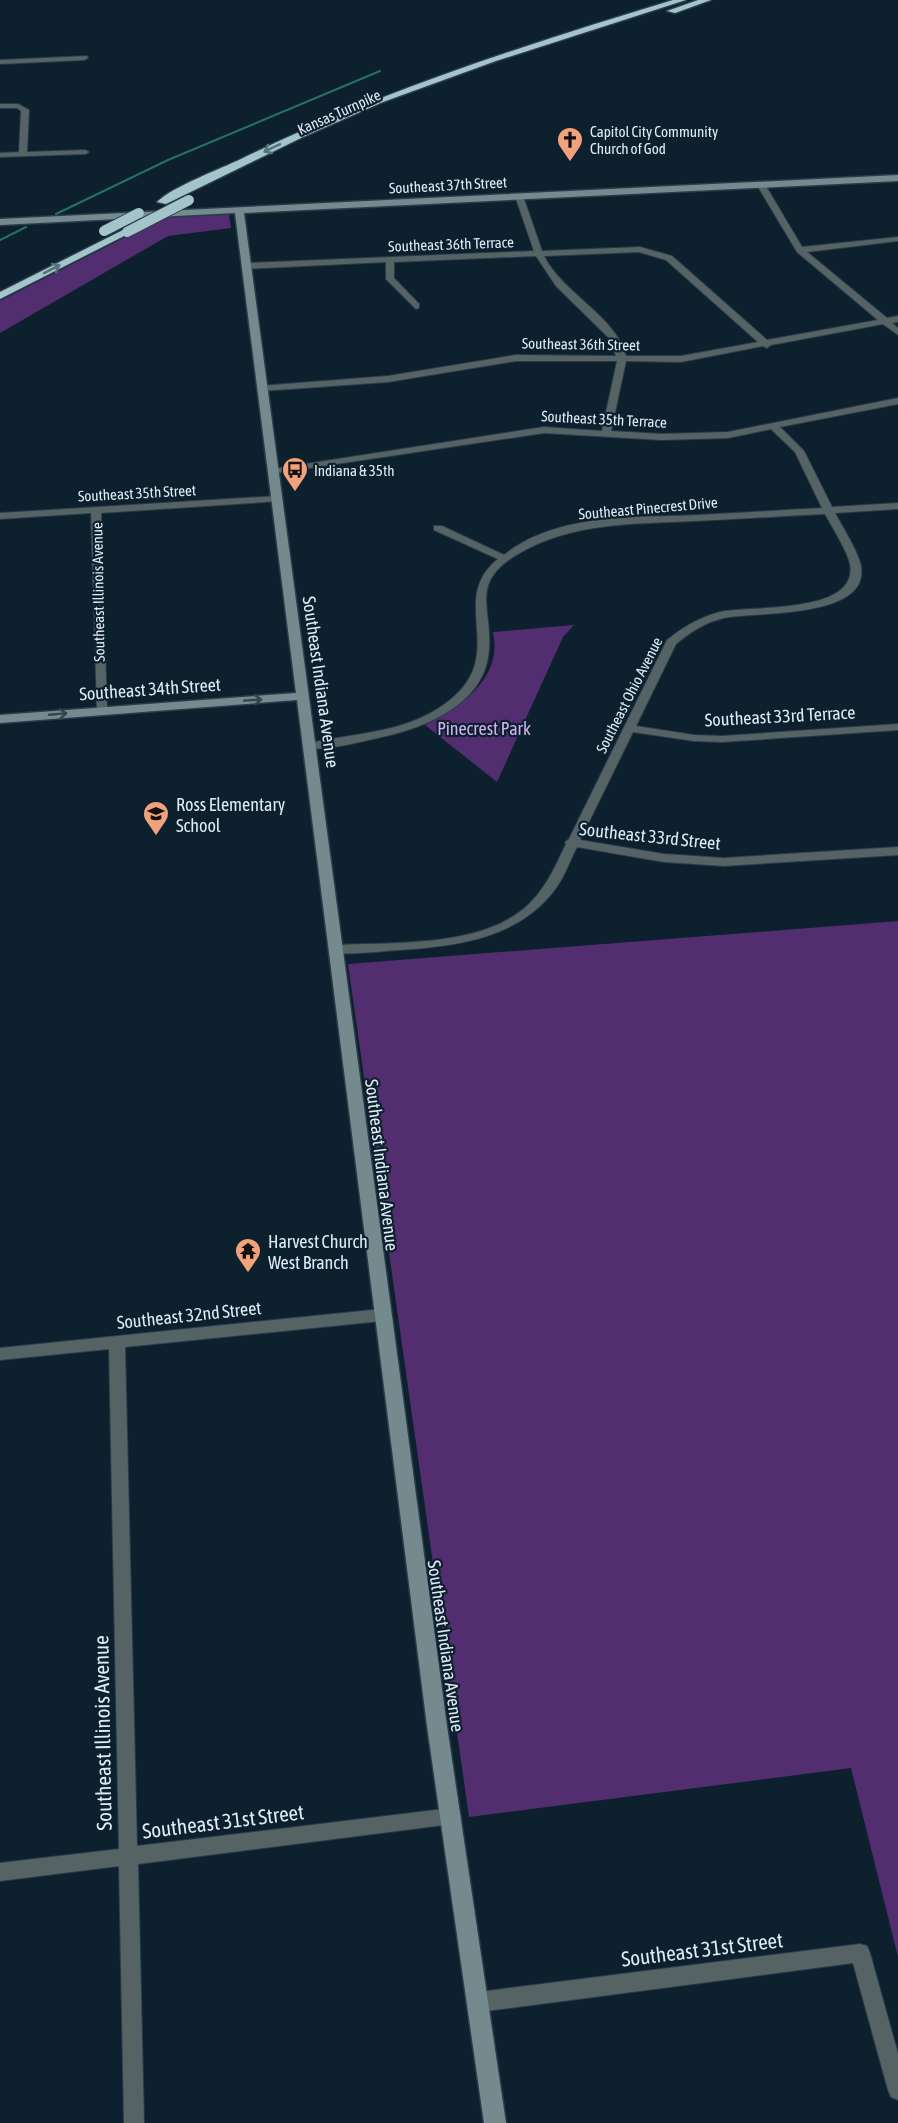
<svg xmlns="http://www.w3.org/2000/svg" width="898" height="2123" font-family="'Asap Condensed',sans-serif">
	<rect width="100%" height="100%" fill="#0d202e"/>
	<path fill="#522d6f" d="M 224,213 L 229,215 L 231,228 L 168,236 L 0,333 L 0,301 L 165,217 Z
		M 574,625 L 563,637 L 497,782 L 425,725 C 461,706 503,679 493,632 Z
		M 898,921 L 898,1957 L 851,1768 L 469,1817 L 348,964 Z"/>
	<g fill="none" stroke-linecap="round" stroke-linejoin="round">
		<path stroke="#277161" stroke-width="2" d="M 56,214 L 168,160 L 380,71
			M 0,240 L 26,227"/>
		<defs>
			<path id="street" d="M 87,56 L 88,58 L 84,60 L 0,64 L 0,60 Z
				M 0,104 L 18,104 L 29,110 L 27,152 L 85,150 L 89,152 L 85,154 L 0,157 L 0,153 L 19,152 L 21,111 L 17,108 L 0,108 Z
				M 758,183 L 764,183 L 802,247 L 898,237 L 898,241 L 807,252 L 887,318 L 898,316 L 898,322 L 892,323 L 898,328 L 898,335 L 883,324 L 771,345 L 767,348 L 763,346 L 681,362 L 626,361 L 611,431 L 662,434 L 728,432 L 898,398 L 898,404 L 780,427 L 804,451 L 832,507 L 898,503 L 898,509 L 835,513 C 843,528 855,546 860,562 C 876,620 754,611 724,618 C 706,622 690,632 676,644 L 636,726 L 694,735 L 722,736 L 898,724 L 898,730 L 722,742 L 694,741 L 633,732 L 580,840 L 664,854 L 724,858 L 898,847 L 898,855 L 724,866 L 664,862 L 577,847 C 570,860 565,876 556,888 C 520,938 458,946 399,950 C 382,951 346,956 330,952 L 329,949 L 335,945 C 393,942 486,948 530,903 C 547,886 556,865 566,844 L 565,842 L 569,839 L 667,640 C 683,627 700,617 720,612 C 751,605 859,615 850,564 C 847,550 832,527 825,514 C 782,516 738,519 694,521 C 634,524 572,522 518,554 C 469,583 492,606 489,649 C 486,703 428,727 382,737 C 364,741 323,752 306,748 L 306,744 C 351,733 399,734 439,708 C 516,659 444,602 498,559 L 434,530 L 434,526 L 442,526 L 504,555 C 556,513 635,518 699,515 C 740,513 781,510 822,508 L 795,452 L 771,429 L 728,438 L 662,440 L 544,433 L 270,474 L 268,472 L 273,469 L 544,427 L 602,431 L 617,361 L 516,361 L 388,382 L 262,391 L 257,388 L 259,386 L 388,376 L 516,355 L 616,356 L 609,338 L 556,286 L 536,256 L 394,262 L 394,278 L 419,304 L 419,308 L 416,309 L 386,279 L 386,262 L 246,269 L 242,266 L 246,263 L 534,251 L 515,196 L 519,194 L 523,196 L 542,251 L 640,247 L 672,256 L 767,340 L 878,320 L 797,252 L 757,185 ZM 639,252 L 666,260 L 758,342 L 681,356 L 626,356 C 615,315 563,294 544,256 Z
				M 277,496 L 282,499 L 281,501 L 101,513 L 107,710 L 105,712 L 97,712 L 91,513 L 0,519 L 0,513 Z
				M 382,1309 L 387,1311 L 390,1315 L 387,1319 L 382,1321 L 125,1347 L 137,1846 L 452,1808 L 458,1810 L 461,1816 L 458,1822 L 452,1824 L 138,1864 L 144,2123 L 124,2123 L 119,1866 L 0,1881 L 0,1863 L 119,1849 L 109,1349 L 0,1360 L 0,1348 Z
				M 860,1944 L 867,1946 L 870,1953 L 898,2054 L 898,2100 L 891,2097 L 888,2090 L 853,1963 L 479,2012 L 472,2009 L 469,2002 L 472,1995 L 479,1992 Z"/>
			<path id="secondary" d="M 898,175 L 898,181 L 244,213 L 447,1726 L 506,2123 L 484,2123 L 427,1726 L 297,700 L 0,723 L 0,715 L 296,693 L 235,213 L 0,225 L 0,219 Z"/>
			<path id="highway" d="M 673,0 L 686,0 L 496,61 L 383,102 L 301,138 L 166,204 L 157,202 C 172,187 220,169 241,159 C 381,91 525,45 673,0 Z
				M 698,0 L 711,0 L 675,13 L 667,11 Z
				M 123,230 L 132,232 L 0,299 L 0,292 Z"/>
		</defs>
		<use href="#street" stroke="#2a3c4a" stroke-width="2"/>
		<use href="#secondary" stroke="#2a3c4a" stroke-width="3"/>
		<use href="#highway" stroke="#2a3c4a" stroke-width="3"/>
		<use href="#street" fill="#556365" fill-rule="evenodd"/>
		<use href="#secondary" fill="#758a8e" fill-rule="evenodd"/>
		<use href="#highway" fill="#a3c4ca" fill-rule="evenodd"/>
		<defs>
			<path id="highway-bridge" d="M 104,231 L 139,213
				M 127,232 L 189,200"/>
		</defs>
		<use href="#highway-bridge" stroke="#2a3c4a" stroke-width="12" stroke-linecap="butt"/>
		<use href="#highway-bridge" stroke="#a3c4ca" stroke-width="10"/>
	</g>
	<defs><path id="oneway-shaft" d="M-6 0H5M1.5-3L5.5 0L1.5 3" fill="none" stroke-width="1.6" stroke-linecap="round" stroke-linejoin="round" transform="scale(1.5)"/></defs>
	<g stroke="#58727c">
		<use href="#oneway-shaft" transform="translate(272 148) rotate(155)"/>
		<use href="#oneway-shaft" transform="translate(52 269) rotate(-27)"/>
	</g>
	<g stroke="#314550">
		<use href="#oneway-shaft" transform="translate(253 700) rotate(-4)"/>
		<use href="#oneway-shaft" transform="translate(58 714) rotate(-5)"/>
	</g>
	<defs>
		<symbol id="church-pin" viewBox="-11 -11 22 30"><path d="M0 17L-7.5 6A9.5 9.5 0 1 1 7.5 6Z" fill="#f1a17b" stroke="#0d202e"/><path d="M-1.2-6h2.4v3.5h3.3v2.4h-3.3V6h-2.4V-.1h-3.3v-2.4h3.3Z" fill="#111"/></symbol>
		<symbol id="bus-pin" viewBox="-11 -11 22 30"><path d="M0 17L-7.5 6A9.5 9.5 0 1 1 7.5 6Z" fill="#f1a17b" stroke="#0d202e"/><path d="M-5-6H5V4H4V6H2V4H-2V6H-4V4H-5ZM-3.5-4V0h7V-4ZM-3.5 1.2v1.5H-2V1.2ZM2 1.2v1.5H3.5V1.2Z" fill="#111"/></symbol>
		<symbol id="school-pin" viewBox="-11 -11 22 30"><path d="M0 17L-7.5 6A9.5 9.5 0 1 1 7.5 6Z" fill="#f1a17b" stroke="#0d202e"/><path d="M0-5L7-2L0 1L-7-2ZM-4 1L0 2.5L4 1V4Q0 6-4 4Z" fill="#111"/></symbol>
		<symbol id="temple-pin" viewBox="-11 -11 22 30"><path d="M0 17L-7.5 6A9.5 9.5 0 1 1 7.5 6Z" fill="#f1a17b" stroke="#0d202e"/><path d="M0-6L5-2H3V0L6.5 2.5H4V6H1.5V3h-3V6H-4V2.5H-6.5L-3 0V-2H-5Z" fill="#111"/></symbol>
	</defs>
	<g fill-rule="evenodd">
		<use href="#church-pin" x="555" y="125" width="30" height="40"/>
		<use href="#bus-pin" x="280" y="455" width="30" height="40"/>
		<use href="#school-pin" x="141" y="799" width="30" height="40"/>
		<use href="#temple-pin" x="233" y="1236" width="30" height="40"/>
	</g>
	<g text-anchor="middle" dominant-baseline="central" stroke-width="4.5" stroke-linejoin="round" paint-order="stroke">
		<g font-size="15" fill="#dfebf5" stroke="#0d202e">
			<text transform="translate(339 112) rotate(-24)">Kansas Turnpike</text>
			<text transform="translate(448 185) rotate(-3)">Southeast 37th Street</text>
			<text transform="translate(451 244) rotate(-2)">Southeast 36th Terrace</text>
			<text transform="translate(581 344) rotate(1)">Southeast 36th Street</text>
			<text transform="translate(604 419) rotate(3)">Southeast 35th Terrace</text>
			<text transform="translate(137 493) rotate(-3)">Southeast 35th Street</text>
			<text transform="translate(648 508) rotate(-5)">Southeast Pinecrest Drive</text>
			<text transform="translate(98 592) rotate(-91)">Southeast Illinois Avenue</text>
			<text transform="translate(629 695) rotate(-63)">Southeast Ohio Avenue</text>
		</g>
		<g font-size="15" fill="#dfebf5" stroke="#0d202e" text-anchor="start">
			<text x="590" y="131">Capitol City Community<tspan x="590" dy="17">Church of God</tspan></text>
			<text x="314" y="470">Indiana &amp; 35th</text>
		</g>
		<g font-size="18" fill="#dfebf5" stroke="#0d202e">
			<text transform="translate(321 682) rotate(82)">Southeast Indiana Avenue</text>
			<text transform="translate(150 689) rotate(-4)">Southeast 34th Street</text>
			<text transform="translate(780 716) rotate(-3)">Southeast 33rd Terrace</text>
			<text transform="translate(650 836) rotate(6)">Southeast 33rd Street</text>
			<text transform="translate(382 1165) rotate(83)">Southeast Indiana Avenue</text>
			<text transform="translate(189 1315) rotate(-6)">Southeast 32nd Street</text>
			<text transform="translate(446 1646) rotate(82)">Southeast Indiana Avenue</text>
		</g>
		<g font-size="18" fill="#d3b2f2" stroke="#0d202e">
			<text x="484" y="728">Pinecrest Park</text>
		</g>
		<g font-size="18" fill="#dfebf5" stroke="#0d202e" text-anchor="start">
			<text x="176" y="804">Ross Elementary<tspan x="176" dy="21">School</tspan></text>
			<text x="268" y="1241">Harvest Church<tspan x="268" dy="21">West Branch</tspan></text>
		</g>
		<g font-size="21" fill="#dfebf5" stroke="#0d202e">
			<text transform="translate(102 1733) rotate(-91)">Southeast Illinois Avenue</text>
			<text transform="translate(223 1821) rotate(-7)">Southeast 31st Street</text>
			<text transform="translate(702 1949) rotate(-7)">Southeast 31st Street</text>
		</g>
	</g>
</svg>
